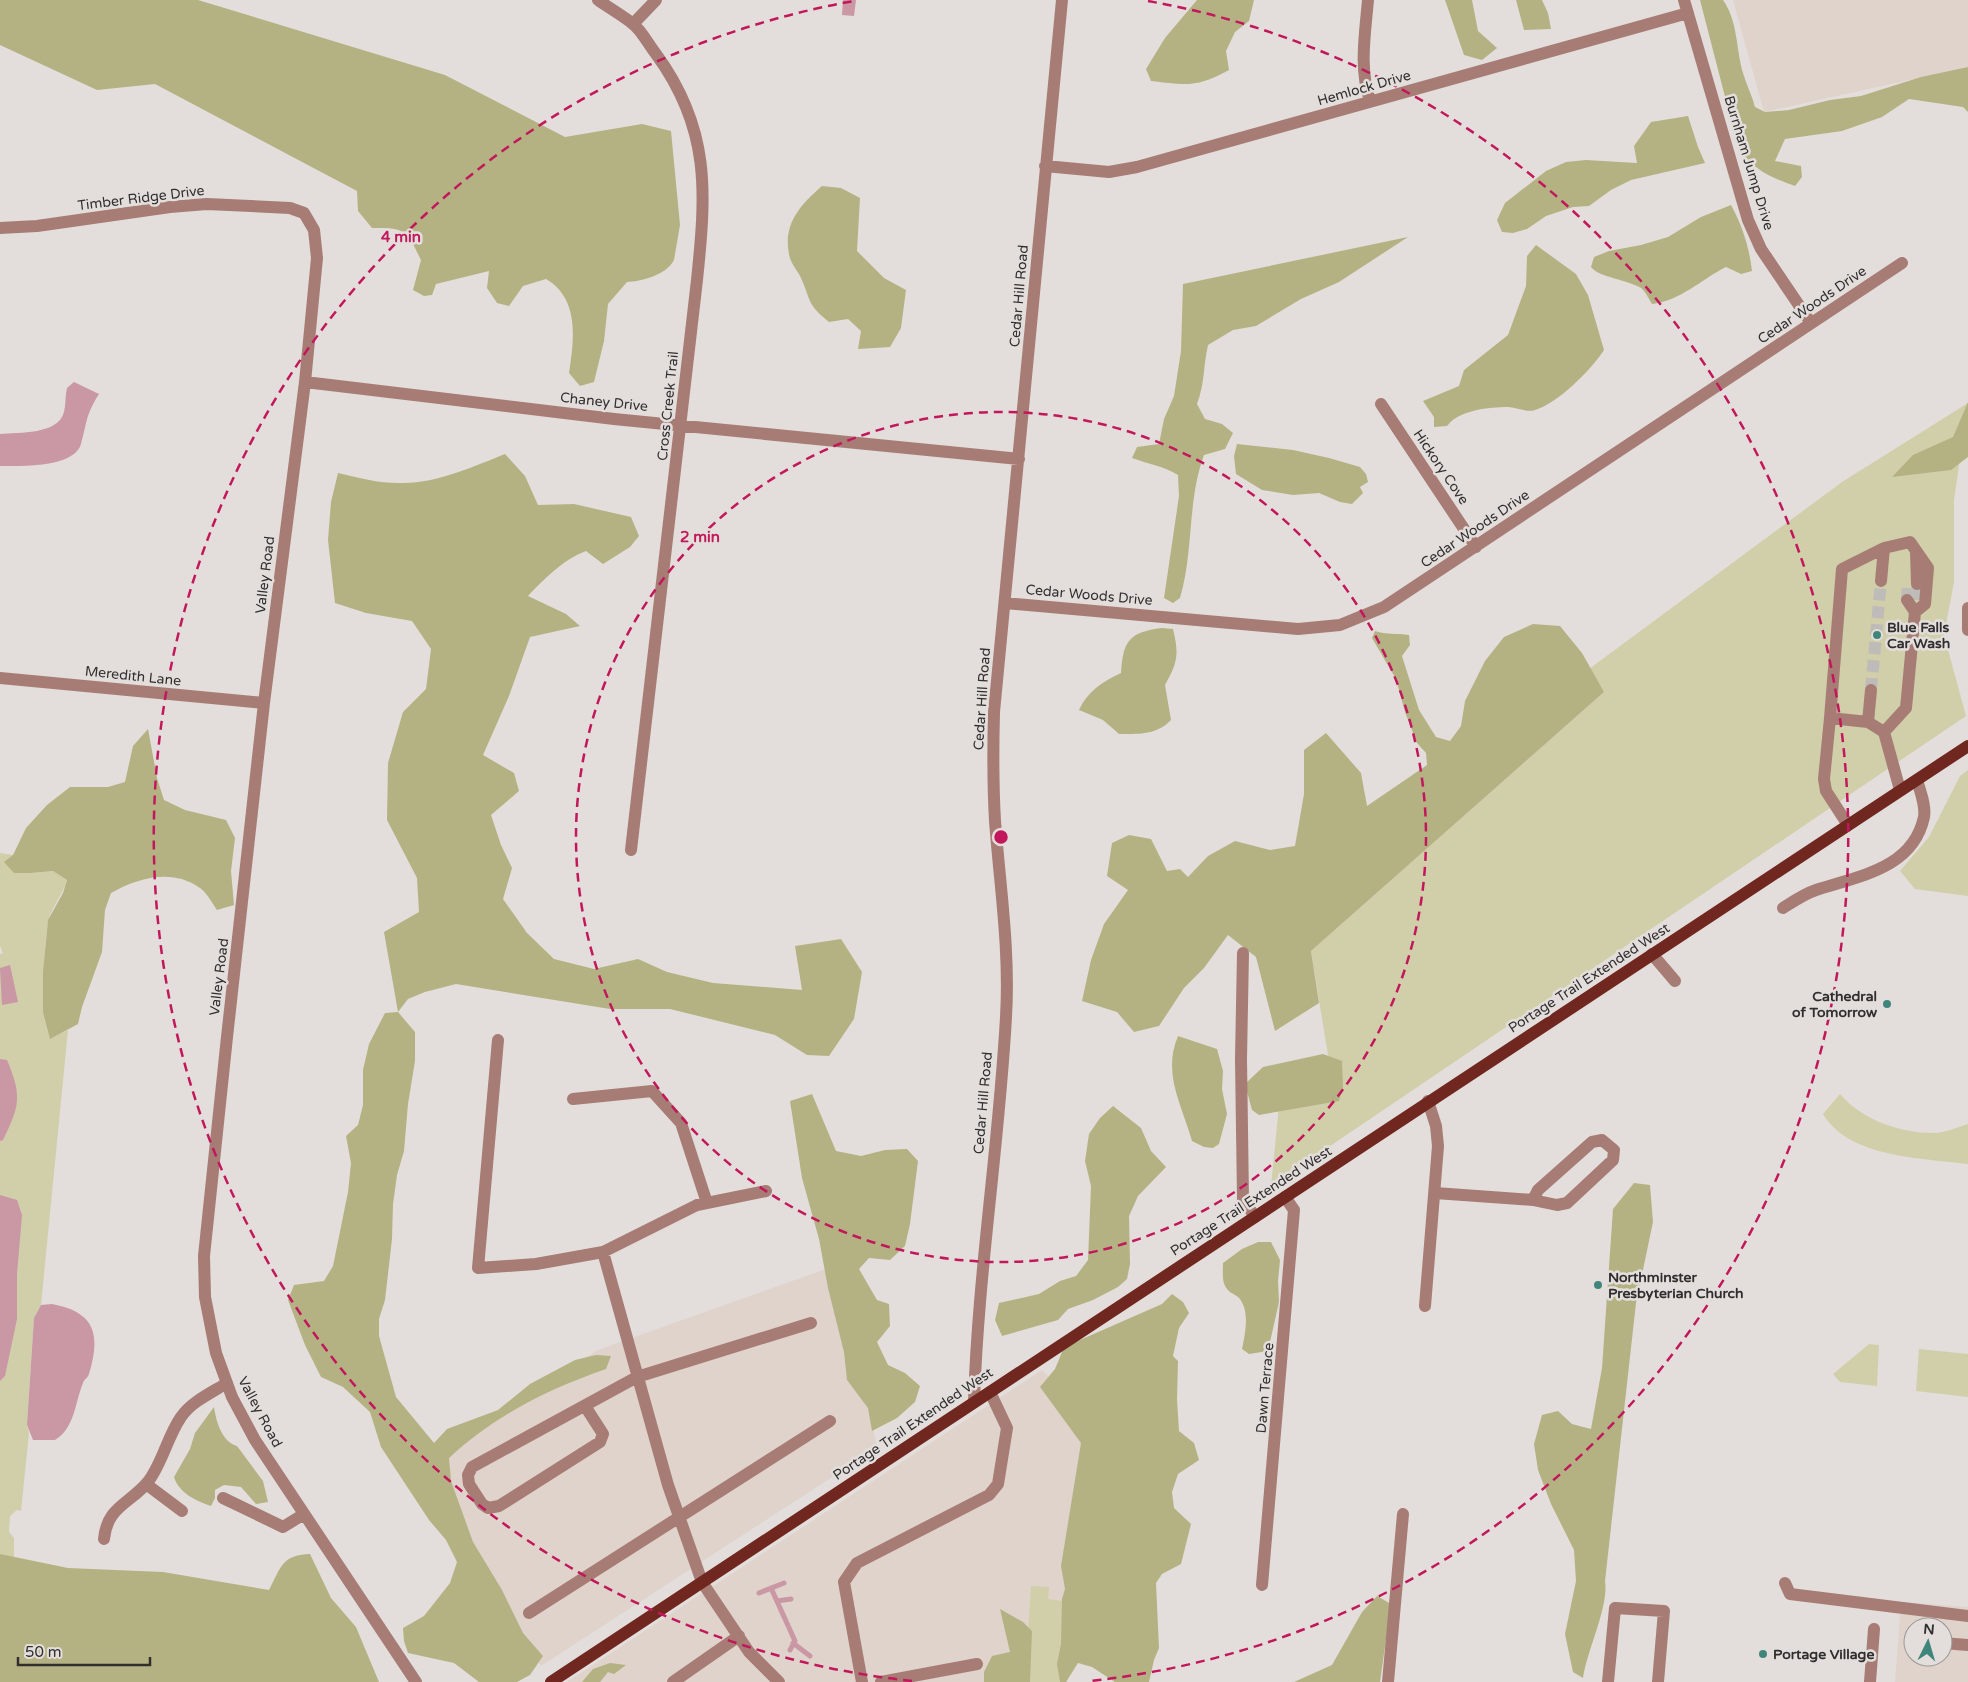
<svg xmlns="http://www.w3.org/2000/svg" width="1968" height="1682" font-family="'Varela Round',sans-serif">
	<rect width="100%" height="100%" fill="#e3dedb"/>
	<path fill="#dfd3cb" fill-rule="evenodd" d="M 1733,0 L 1968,0 L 1968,67 L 1764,112 Z
		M 840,1264 L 877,1448 L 541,1666 L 410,1465 L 598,1350 Z
		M 1042,1370 L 1091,1421 L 1067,1682 L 567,1682 Z
		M 1901,1602 L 1968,1607 L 1968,1682 L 1895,1682 ZM 1913,1627 L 1943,1627 L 1943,1657 L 1913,1657 Z"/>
	<path fill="#d0cfa9" d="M 1968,403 L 1954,500 L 1954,582 L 1944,635 L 1966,716 L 1271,1186 L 1281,1085 L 1333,1086 L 1311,951 L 1604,692 L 1589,669 L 1842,482 Z
		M 1968,770 L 1968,896 L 1915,889 L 1900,871 L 1929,837 L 1960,776 Z
		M 0,853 L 13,855 L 31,873 L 53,871 L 67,880 C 63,894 51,908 48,922 C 42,962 45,999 50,1038 L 68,1030 L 41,1305 L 34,1318 L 27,1425 L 29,1433 L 21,1511 L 17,1510 L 10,1516 L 9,1532 L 14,1538 L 14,1558 L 0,1554 L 0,954 L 3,953 L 0,946 Z
		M 1840,1094 C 1862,1120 1900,1133 1934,1133 C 1945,1133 1957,1127 1968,1124 L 1968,1164 C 1922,1158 1849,1158 1823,1114 Z
		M 1869,1344 L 1879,1345 L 1877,1386 L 1840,1382 L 1833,1374 Z
		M 1919,1349 L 1968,1354 L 1968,1397 L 1916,1391 Z
		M 1031,1586 L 1049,1587 L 1048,1599 L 1070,1602 L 1063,1682 L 1025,1682 Z"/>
	<path fill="#b4b283" d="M 0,0 L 198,0 L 445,75 L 565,137 L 642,124 L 671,131 L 680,225 L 674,260 C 666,275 643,281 627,282 L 608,304 L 604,341 L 594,382 L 580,386 L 569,373 C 574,340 580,299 546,279 L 523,286 L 509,306 L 497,303 L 487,288 L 489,271 L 436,284 L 432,295 L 424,296 L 413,290 L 421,260 C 406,229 406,228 372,228 L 358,211 L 357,191 L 155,84 L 97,90 L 0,45 Z
		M 1197,0 L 1254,0 L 1249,21 L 1235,32 L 1226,51 L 1229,70 C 1196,88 1187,85 1151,81 L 1146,69 L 1165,38 Z
		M 1445,0 L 1472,0 L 1478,31 L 1497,48 L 1482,60 L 1464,55 Z
		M 1516,0 L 1542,0 L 1548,13 L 1551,29 L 1524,30 Z
		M 1700,0 L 1723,0 C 1738,21 1736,49 1743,73 C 1746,84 1752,95 1755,107 L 1765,112 L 1789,110 L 1830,100 L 1861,96 L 1921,77 L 1968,67 L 1968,112 L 1963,107 L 1909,99 L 1882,117 L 1842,131 L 1785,139 L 1775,161 L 1801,166 L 1802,177 L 1795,186 C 1768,176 1755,171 1738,147 Z
		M 1688,116 L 1698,147 L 1705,163 L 1631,180 L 1611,190 L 1589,206 L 1573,207 L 1546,216 L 1527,229 L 1513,233 L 1502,232 L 1497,220 L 1505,203 L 1546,171 L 1566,162 L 1586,160 L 1637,163 L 1634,146 L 1651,122 Z
		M 822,186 L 841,188 L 860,198 L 857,251 L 884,278 L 906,290 L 901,328 L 890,347 L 858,349 L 861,331 L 848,319 L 829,322 C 807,304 812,303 801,278 C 798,271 790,263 789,254 C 783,224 800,205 822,186 Z
		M 1731,205 C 1743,227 1749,247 1752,271 L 1741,274 L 1726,267 C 1702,279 1680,301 1652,304 C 1649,299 1645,291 1641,288 C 1628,280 1598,277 1591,267 L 1594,257 L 1609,251 L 1641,245 L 1668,237 L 1701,217 Z
		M 1408,237 L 1339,282 L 1301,299 L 1256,326 L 1233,330 L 1208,345 C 1203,367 1205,383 1197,404 L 1205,419 L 1222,424 L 1233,433 L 1225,449 L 1204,455 C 1187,501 1194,551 1180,598 L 1173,603 L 1164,598 L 1179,496 L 1178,475 C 1164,466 1148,464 1132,458 L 1137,447 L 1159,444 L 1164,419 L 1174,396 L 1181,351 L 1183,284 Z
		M 1536,245 L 1576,274 L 1588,295 L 1604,350 C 1592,369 1557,404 1535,410 C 1527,413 1516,407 1508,407 C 1489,407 1459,410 1447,426 L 1434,427 L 1434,417 L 1423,401 L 1459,386 L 1464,370 L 1508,335 L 1526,286 L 1527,256 Z
		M 1968,402 L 1968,457 L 1951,470 L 1892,477 L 1913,455 L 1953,437 Z
		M 1237,444 L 1293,450 L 1329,458 L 1360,467 L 1366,474 L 1368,482 L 1360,487 L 1363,493 L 1352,504 L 1340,502 L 1319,493 L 1293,495 L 1262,490 L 1236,474 L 1234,456 Z
		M 505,454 L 525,476 L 538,505 L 574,504 L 631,517 L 639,536 L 630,547 L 603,564 L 586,551 C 564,559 544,579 528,596 L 566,614 L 580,626 L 530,637 L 509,696 L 483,755 L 514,773 L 519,791 L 491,815 L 501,845 L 512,868 L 503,899 L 527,933 L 554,959 L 594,969 L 638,959 L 667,972 L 713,983 L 802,990 L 795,946 L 841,939 L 862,972 L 854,1019 L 829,1056 L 807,1055 L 775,1035 L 670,1009 L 610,1009 L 456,984 L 425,992 L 408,999 L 398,1012 L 415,1032 L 415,1061 L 408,1104 L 404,1151 L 397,1175 L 393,1204 L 392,1239 L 385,1300 L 379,1319 L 379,1336 L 396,1397 L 434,1443 L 447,1429 L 498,1410 L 530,1384 L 575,1360 L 596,1355 L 611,1356 L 606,1369 C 548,1389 494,1416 449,1458 L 451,1481 L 473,1542 L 502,1590 L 523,1633 L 543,1656 L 530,1675 L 517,1682 L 479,1682 L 454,1663 L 408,1653 L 404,1641 L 403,1628 L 424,1616 L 450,1583 L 457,1562 L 446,1540 L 429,1520 L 381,1447 L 370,1412 L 343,1387 L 321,1377 L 305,1345 L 288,1300 L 294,1285 L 324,1281 L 333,1266 L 348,1192 L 351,1163 L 346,1136 L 358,1125 L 363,1105 L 363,1070 L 369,1044 L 385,1013 L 398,1012 L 384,932 L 419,912 L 417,878 L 387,820 L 388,763 L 403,712 L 426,689 L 431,649 L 412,621 L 366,613 L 335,603 L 328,540 L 331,502 L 338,473 C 360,478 381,484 404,483 C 437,483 475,466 505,454 Z
		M 1533,624 L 1560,626 L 1582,653 L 1604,692 L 1311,951 L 1319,1003 L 1275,1031 L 1256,957 L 1228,935 L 1204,968 L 1184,988 L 1159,1026 L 1134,1032 L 1117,1012 L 1082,1001 L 1091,960 L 1104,924 L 1128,890 L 1107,876 L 1112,843 L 1129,835 L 1151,839 L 1167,871 L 1180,869 L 1188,877 L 1208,856 L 1235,841 L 1270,850 L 1295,846 L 1304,794 L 1304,750 L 1326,733 L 1361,773 L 1367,806 L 1427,765 L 1426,753 L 1417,743 L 1405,712 L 1396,679 L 1372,638 L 1375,631 C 1387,635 1397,633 1409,635 L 1410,645 L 1402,656 L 1419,710 L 1436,737 L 1450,741 L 1461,726 L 1465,701 L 1485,661 L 1504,637 Z
		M 1162,628 L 1173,629 C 1179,654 1178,662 1165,685 L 1171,720 C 1157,735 1139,734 1119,734 L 1103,720 L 1079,710 C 1087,692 1103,681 1121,673 C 1123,641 1129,632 1162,628 Z
		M 148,729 L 157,778 L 164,800 L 185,810 L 226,820 L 235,838 L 231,871 L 234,905 L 217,910 C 212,903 207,893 200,888 C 172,868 138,878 111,893 L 105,910 L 102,952 L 82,1007 L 78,1024 L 50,1039 L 43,1012 L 43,972 L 48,920 L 63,893 L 67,880 L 53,871 L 31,873 L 14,873 L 4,862 L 13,855 L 26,828 L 47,805 L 70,787 L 108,787 L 125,782 L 133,746 Z
		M 1178,1036 L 1217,1049 L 1223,1071 L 1222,1089 L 1227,1114 L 1219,1144 L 1213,1148 L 1204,1147 L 1192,1141 C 1182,1105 1162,1074 1178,1036 Z
		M 1323,1054 L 1342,1061 L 1343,1087 L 1339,1101 L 1259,1115 L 1252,1110 L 1245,1084 L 1263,1067 Z
		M 812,1094 L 836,1151 L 861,1156 L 885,1150 L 907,1149 L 918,1161 L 910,1224 L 905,1246 L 890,1260 L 869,1258 L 859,1269 L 877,1300 L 889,1304 L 890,1326 L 877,1342 L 888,1365 L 905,1373 L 920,1386 L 915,1402 L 897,1418 L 872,1431 L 868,1408 L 847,1380 L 844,1352 L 828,1288 L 819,1239 L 802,1178 L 790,1101 Z
		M 1113,1106 L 1141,1128 L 1151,1151 L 1166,1167 L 1138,1196 L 1129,1216 L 1130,1264 L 1127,1279 L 1118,1287 L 1093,1300 L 1068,1309 L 1058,1320 L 1002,1336 L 995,1320 L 999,1303 L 1039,1294 L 1060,1281 L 1076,1276 L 1088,1260 L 1091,1186 L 1085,1161 L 1089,1134 L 1100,1118 Z
		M 1634,1183 L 1650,1185 L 1653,1222 L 1636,1303 L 1605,1581 C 1609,1607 1587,1650 1583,1678 L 1573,1672 L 1565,1634 L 1576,1581 L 1574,1550 L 1551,1504 L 1538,1470 L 1534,1444 L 1542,1415 L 1558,1411 L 1572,1424 L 1591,1429 L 1602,1368 L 1613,1209 Z
		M 1258,1242 L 1271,1242 L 1280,1260 L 1278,1281 L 1279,1302 L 1268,1351 L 1249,1354 L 1242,1349 C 1245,1334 1250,1313 1240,1299 C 1238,1296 1233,1294 1230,1292 C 1221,1285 1223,1274 1223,1263 L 1242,1249 Z
		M 1172,1294 L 1183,1302 L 1189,1313 L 1179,1328 L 1173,1356 L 1178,1361 L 1177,1399 L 1179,1431 L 1194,1443 L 1199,1460 L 1178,1474 L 1172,1492 L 1174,1508 L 1191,1524 L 1181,1564 L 1162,1574 L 1156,1583 L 1159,1648 L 1154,1660 L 1149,1682 L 1115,1682 L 1092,1667 L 1078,1663 L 1066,1682 L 1060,1682 L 1057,1664 L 1061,1644 L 1062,1599 L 1065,1589 L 1061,1566 L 1081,1443 L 1040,1387 L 1055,1369 L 1064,1347 L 1162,1304 Z
		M 214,1407 C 216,1421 222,1442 237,1446 L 263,1481 L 268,1502 L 256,1504 L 241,1487 L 224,1485 L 215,1490 L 215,1498 L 211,1506 C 196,1501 179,1493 174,1477 L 190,1449 L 195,1433 Z
		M 0,1554 L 68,1568 L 163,1572 L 269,1590 C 281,1568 281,1555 310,1554 L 331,1598 L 356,1627 L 379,1682 L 0,1682 Z
		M 1377,1596 L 1391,1604 L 1380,1682 L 1294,1682 L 1332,1665 L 1362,1612 Z
		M 1000,1609 L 1023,1622 L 1032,1631 L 1030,1682 L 984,1682 L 984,1672 L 992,1656 L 1010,1652 Z
		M 610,1663 L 626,1665 L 614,1674 L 608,1672 L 600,1682 L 582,1682 L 593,1669 Z"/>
	<path fill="#ca97a4" d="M 843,0 L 856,0 L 854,16 L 842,15 Z
		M 74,382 L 99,394 C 86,414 87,422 81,444 C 74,468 21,466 0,466 L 0,434 C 19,432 58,435 64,412 C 66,404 65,396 67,388 Z
		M 10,965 L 18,1002 L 2,1005 L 0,968 Z
		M 0,1059 L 7,1060 C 22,1096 20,1105 3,1140 L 0,1141 Z
		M 0,1195 L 17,1200 L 22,1215 L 17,1274 L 17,1319 L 5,1376 L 0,1381 Z
		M 52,1304 C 95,1312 101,1334 89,1374 C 88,1378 84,1379 83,1383 C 75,1402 75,1428 55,1440 L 33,1440 L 27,1425 L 34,1318 L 41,1305 Z"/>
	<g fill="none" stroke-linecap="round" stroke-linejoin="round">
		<path stroke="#ca97a4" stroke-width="5" d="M 771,1588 L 795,1641 L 790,1650
			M 759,1593 L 784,1583
			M 777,1601 L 791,1599
			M 793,1643 L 810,1656"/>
		<path stroke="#bfbbb8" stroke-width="12" stroke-dasharray="12 6" stroke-linecap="butt" d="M 1907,600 L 1908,583
			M 1916,600 L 1917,584
			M 1871,690 L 1881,581"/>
		<path stroke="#a77c75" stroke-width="12" d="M 598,0 C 609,8 622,15 633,24 C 642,31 648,44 656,54 C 711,129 706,193 697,280 L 631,850
			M 1368,0 C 1365,35 1359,68 1370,101
			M 1684,0 L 1748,220 L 1761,249 L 1811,323
			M 633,24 L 656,0
			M 1045,166 L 1109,172 L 1137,167 L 1688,13
			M 0,228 L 37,226 L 170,207 L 207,204 L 290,208 L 304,213 L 314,230 L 317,258 L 305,382 L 264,703 L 227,1037 L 204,1256 L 205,1297 L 216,1353 L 232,1397 L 255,1440 L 416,1682
			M 305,382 L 614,419 L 1019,459
			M 1381,404 L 1476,547
			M 1884,548 L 1842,569 L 1830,718 L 1868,722 L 1884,732
			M 1916,552 L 1917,584
			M 1881,581 L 1884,548 L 1910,542 L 1928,568 L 1925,604 L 1915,612 L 1906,708 L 1884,732 L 1900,790
			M 1907,600 L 1915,612
			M 1005,603 L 1298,629 L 1340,625 L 1384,607 L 1902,263
			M 1968,608 L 1968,630
			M 0,678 L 264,703
			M 1830,718 L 1824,779 L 1826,791 L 1848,825
			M 1868,722 L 1871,690
			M 1783,908 C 1794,901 1804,894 1816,890 C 1858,876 1913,869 1924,817 C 1926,805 1920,791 1917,780
			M 1243,953 L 1241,1059 L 1243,1199 L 1255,1217
			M 1652,954 L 1675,981
			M 498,1040 L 478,1268 L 536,1264 L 603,1252 L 668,1485 L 702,1582 L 749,1652 L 779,1682
			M 573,1099 L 652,1091 L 681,1123 L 707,1203
			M 1435,1193 L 1533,1200 L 1557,1205 L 1567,1203 L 1613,1160 L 1614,1150 L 1602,1140 L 1592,1142 L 1538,1190 L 1533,1200
			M 603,1252 L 697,1205 L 766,1191
			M 1425,1306 L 1438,1146 L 1436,1126 L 1428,1101
			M 974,1402 C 978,1273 999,1146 1006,1017 C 1010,951 1000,887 995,821 C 993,785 993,748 994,712 L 1062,0
			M 585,1406 L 603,1434 L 600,1442 L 499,1506 L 488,1508 L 482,1504 L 469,1484 L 468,1475 L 472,1467 L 637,1377 L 811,1323
			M 146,1484 L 182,1511
			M 223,1498 L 283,1527 L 304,1514
			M 104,1539 C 107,1507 129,1504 147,1483 C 162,1465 167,1437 181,1417 C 191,1402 211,1393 227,1383
			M 1785,1583 L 1790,1594 L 1968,1616
			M 1262,1585 L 1294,1210 L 1285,1197
			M 529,1613 L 830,1421
			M 1943,1643 L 1968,1645
			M 673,1682 L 739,1636
			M 862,1682 L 844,1582 L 857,1563 L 989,1495 L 998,1484 L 1007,1428 L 990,1392
			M 881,1682 L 977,1664
			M 1388,1682 L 1403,1514
			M 1608,1682 L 1615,1608 L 1664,1611 L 1658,1682
			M 1870,1682 L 1874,1629"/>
		<path stroke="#6f2720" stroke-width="12" d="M 551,1682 L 1968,746"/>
	</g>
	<g fill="none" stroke="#c2185b" stroke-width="2.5" stroke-dasharray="9 6">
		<circle cx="1001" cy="837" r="425"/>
		<path d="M912 1681A849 849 0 0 1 854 1M1148 1A849 849 0 0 1 1090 1681"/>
	</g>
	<g fill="#40857b" stroke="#e3dedb" stroke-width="2">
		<circle cx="1877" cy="635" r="5"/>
		<circle cx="1887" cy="1004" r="5"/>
		<circle cx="1598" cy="1285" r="5"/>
		<circle cx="1763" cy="1654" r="5"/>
	</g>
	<g text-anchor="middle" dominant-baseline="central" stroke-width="5" stroke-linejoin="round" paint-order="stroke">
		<g font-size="14" fill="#312f2e" stroke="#e3dedb">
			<text transform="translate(1364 88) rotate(-16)">Hemlock Drive</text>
			<text transform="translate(1749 163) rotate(73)">Burnham Jump Drive</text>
			<text transform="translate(141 198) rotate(-7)">Timber Ridge Drive</text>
			<text transform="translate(1019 296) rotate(-85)">Cedar Hill Road</text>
			<text transform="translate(1812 305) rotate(-34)">Cedar Woods Drive</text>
			<text transform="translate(604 402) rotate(6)">Chaney Drive</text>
			<text transform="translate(668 406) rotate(-84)">Cross Creek Trail</text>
			<text transform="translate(1441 467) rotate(56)">Hickory Cove</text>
			<text transform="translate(1475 529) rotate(-34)">Cedar Woods Drive</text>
			<text transform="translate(265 575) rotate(-83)">Valley Road</text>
			<text transform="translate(1089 595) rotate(5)">Cedar Woods Drive</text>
			<text transform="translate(133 676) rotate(6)">Meredith Lane</text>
			<text transform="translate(982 699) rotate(-86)">Cedar Hill Road</text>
			<text transform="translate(219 977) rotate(-83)">Valley Road</text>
			<text transform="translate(1589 978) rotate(-33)">Portage Trail Extended West</text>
			<text transform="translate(983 1103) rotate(-85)">Cedar Hill Road</text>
			<text transform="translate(1251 1201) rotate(-33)">Portage Trail Extended West</text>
			<text transform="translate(1265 1388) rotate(-85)">Dawn Terrace</text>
			<text transform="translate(260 1412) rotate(62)">Valley Road</text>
			<text transform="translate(913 1424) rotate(-34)">Portage Trail Extended West</text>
		</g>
		<g font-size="14" font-weight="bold" fill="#312f2e" stroke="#e3dedb" text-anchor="start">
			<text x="1887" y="627">Blue Falls<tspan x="1887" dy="16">Car Wash</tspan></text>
			<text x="1877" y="996" text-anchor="end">Cathedral<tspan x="1877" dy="16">of Tomorrow</tspan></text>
			<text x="1608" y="1277">Northminster<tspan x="1608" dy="16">Presbyterian Church</tspan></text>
			<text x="1773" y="1654">Portage Village</text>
		</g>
	</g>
	<circle cx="1001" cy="837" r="8" fill="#c2185b" stroke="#e3dedb" stroke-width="2.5"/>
	<g font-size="15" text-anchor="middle" font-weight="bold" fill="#c2185b" stroke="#e3dedb" stroke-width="5" stroke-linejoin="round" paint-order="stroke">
		<text x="401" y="242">4 min</text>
		<text x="700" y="542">2 min</text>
	</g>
	<g transform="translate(1928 1642) rotate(5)"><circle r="24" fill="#e3dedb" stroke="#9c9896"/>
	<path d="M0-4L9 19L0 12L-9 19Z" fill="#40857b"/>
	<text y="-8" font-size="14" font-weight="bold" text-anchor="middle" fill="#312f2e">N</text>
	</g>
	<path d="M18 1657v8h132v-8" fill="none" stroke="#312f2e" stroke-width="2.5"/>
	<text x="25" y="1657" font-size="15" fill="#312f2e" stroke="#e3dedb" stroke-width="4" paint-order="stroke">50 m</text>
</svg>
